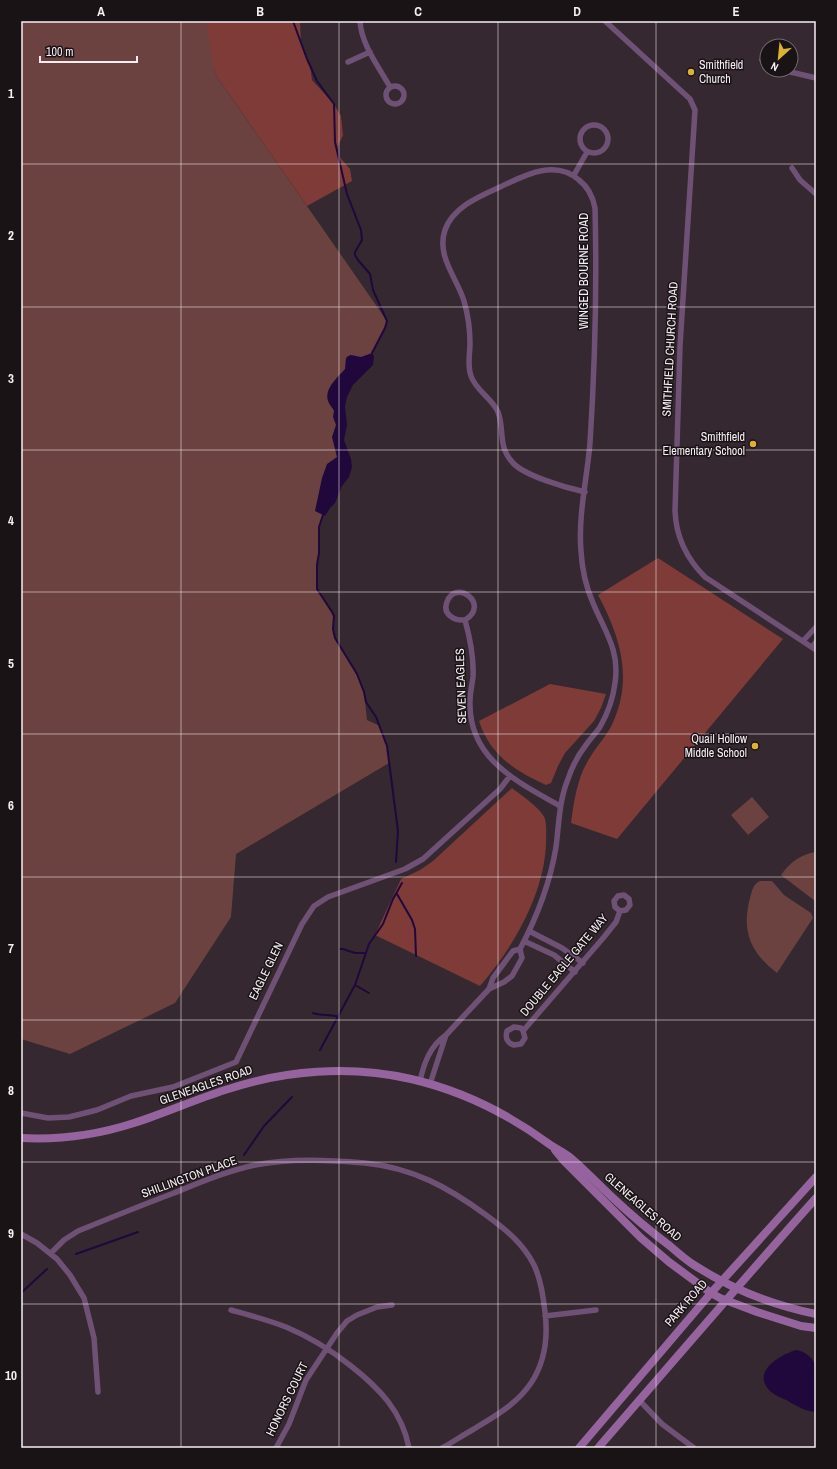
<svg xmlns="http://www.w3.org/2000/svg" width="837" height="1469" font-family="'Archivo Narrow',sans-serif">
	<rect width="100%" height="100%" fill="#352830"/>
	<path fill="#6b423f" d="M 21,21 L 209,21 L 215,74 L 387,321 L 384,330 L 372,353 L 371,364 L 343,388 L 340,446 L 323,515 L 319,527 L 319,553 L 317,565 L 317,589 L 332,612 L 334,616 L 333,629 L 335,638 L 357,674 L 364,692 L 367,720 L 380,726 L 387,746 L 389,763 L 236,854 L 231,917 L 175,1003 L 70,1054 L 21,1039 Z
		M 752,797 L 769,817 L 748,835 L 731,815 Z
		M 816,852 L 816,901 L 815,901 L 781,875 C 789,863 801,854 816,852 Z
		M 760,881 L 772,881 L 784,895 L 811,913 L 813,918 L 777,973 C 751,953 741,932 750,898 C 752,891 753,884 760,881 Z"/>
	<path fill="#7e3b38" d="M 206,21 L 300,21 L 301,44 L 310,64 L 312,80 L 333,103 L 341,116 L 343,135 L 338,146 L 337,154 L 350,169 L 352,181 L 307,206 L 215,74 Z
		M 658,558 L 783,639 L 617,839 L 571,823 C 574,801 577,778 589,759 C 597,745 608,735 614,720 C 633,676 619,634 598,595 Z
		M 550,684 L 606,694 L 601,708 L 594,721 L 565,753 L 558,766 L 551,783 L 546,785 C 515,771 490,755 479,721 Z
		M 512,788 C 521,795 542,809 545,819 C 547,827 546,836 546,844 C 544,895 513,948 480,986 L 375,935 L 401,879 L 420,870 L 433,861 Z"/>
	<path fill="#20083c" d="M 372,353 L 374,356 L 373,365 L 353,385 L 347,397 L 345,406 L 347,425 L 344,440 L 351,459 L 352,467 L 349,477 L 342,486 L 335,503 L 330,508 L 325,516 L 315,511 L 322,478 L 327,464 L 337,457 L 332,437 L 336,425 L 333,417 L 334,411 C 333,408 330,406 329,403 C 322,390 338,377 345,369 L 346,358 L 348,356 L 351,355 L 361,357 Z
		M 796,1350 C 805,1351 814,1358 816,1368 C 818,1378 816,1401 816,1412 C 805,1411 798,1407 788,1401 C 782,1398 774,1395 769,1390 C 752,1371 780,1355 796,1350 Z"/>
	<g fill="none" stroke-linecap="round" stroke-linejoin="round">
		<path stroke="#20083c" stroke-width="2" d="M 293,21 L 307,59 L 317,81 L 334,104 L 335,142 L 347,194 L 361,230 L 362,240 L 355,252 L 355,255 L 358,260 L 370,274 L 373,290 L 387,321 L 385,328 L 372,353
			M 323,515 L 319,527 L 319,553 L 317,565 L 317,589 L 332,612 L 334,616 L 333,629 L 335,638 L 357,674 L 364,692 L 366,702 L 376,717 L 387,746 L 398,831 L 396,862
			M 397,894 L 412,920 L 415,929 L 416,956
			M 340,949 L 343,949 L 355,953 L 365,953
			M 355,985 L 369,993
			M 313,1013 C 322,1016 330,1014 339,1017
			M 320,1050 L 355,985 L 369,944 L 383,924 L 393,899 L 402,883
			M 244,1155 L 264,1126 L 292,1097
			M 76,1254 L 138,1232
			M 21,1293 L 47,1269"/>
		<path stroke="#705176" stroke-width="5.5" d="M 360,21 C 361,44 379,67 390,87
			M 605,21 L 690,99 L 695,110 L 680,346 L 675,511 C 676,537 687,559 705,577 L 816,650
			M 762,60 L 767,64
			M 348,62 L 370,52
			M 782,70 L 816,78
			M386 95a9 9 0 1 1 18 0a9 9 0 1 1-18 0Z
			M580 139a14 14 0 1 1 28 0a14 14 0 1 1-28 0Z
			M 792,168 L 800,180 L 816,194
			M 574,175 L 587,152
			M 465,620 C 454,621 442,614 447,602 C 455,578 491,604 465,620 C 470,638 474,658 473,677 C 472,685 470,693 470,701 C 468,759 518,782 560,806
			M 803,641 L 816,627
			M 812,647 L 816,642
			M 529,931 L 562,948 L 583,963
			M 524,941 L 554,955 L 575,972
			M 520,949 C 538,915 550,884 556,847 C 559,824 559,801 568,779 C 572,767 578,755 586,745 C 590,739 596,733 600,727 C 608,713 613,699 615,683 C 620,650 605,632 593,603 C 586,587 582,569 581,551 C 578,515 587,479 590,443 C 595,365 597,287 595,208 C 593,197 588,187 579,180 C 555,159 525,175 500,187 C 480,196 453,207 445,230 C 436,256 457,278 464,301 C 468,315 470,329 470,343 C 470,355 467,365 471,376 C 476,391 492,398 498,412 C 505,430 497,446 513,463 C 525,476 567,488 585,492
			M 523,1031 L 525,1038 L 521,1044 L 514,1045 C 507,1043 505,1038 507,1031 L 514,1027 L 521,1028 L 523,1031 L 604,937 L 616,922 L 620,911 L 615,907 L 614,901 L 618,896 L 624,895 L 629,899 L 630,905 L 626,910 L 620,911
			M 446,1035 L 489,989 L 504,982 L 512,976 L 522,958 L 520,949 L 513,951 L 493,978 L 489,989
			M 420,1081 C 424,1063 430,1046 446,1035 L 430,1084
			M 21,1113 L 48,1118 L 69,1117 L 97,1110 L 131,1096 L 173,1087 L 236,1062 L 302,924 L 314,906 L 328,897 L 405,869 L 423,859 L 500,789 L 510,776
			M 21,1234 L 37,1243 L 57,1259 L 70,1275 L 84,1298 L 94,1338 L 98,1392
			M 51,1253 L 64,1240 L 78,1231 C 110,1218 142,1205 174,1193 C 201,1182 227,1171 255,1165 C 291,1158 329,1160 365,1163 C 413,1168 448,1187 486,1215 C 505,1229 523,1243 534,1265 C 541,1280 543,1296 545,1312 C 548,1336 545,1362 531,1383 C 517,1404 495,1416 474,1429 C 463,1435 453,1442 442,1448
			M 231,1310 C 249,1315 268,1320 286,1327 C 310,1337 331,1350 351,1366 C 379,1388 402,1411 409,1448
			M 545,1316 L 596,1310
			M 639,1400 L 662,1424 L 694,1448
			M 276,1448 L 289,1424 L 306,1380 L 337,1333 L 347,1321 L 357,1315 L 377,1307 L 392,1305"/>
		<path stroke="#95649f" stroke-width="8" d="M 21,1138 C 59,1140 97,1135 134,1123 C 165,1113 194,1100 225,1090 C 284,1070 350,1065 411,1079 C 463,1091 507,1113 549,1144 C 556,1149 565,1153 572,1159 C 586,1171 599,1185 613,1198 C 631,1215 650,1231 670,1246 C 678,1253 686,1260 694,1265 C 733,1290 772,1305 816,1314
			M 555,1150 L 564,1161 L 641,1238 L 669,1262 L 711,1293 L 720,1298 L 757,1312 L 801,1326 L 816,1328
			M 579,1448 L 711,1293 L 816,1177
			M 598,1448 C 670,1365 742,1281 816,1198"/>
	</g>
	<path fill="none" stroke="#f7eef3" stroke-width="1" stroke-opacity="0.55" d="M 181,21 L 181,1448M 339,21 L 339,1448M 498,21 L 498,1448M 656,21 L 656,1448M 21,164 L 816,164M 21,307 L 816,307M 21,450 L 816,450M 21,592 L 816,592M 21,734 L 816,734M 21,877 L 816,877M 21,1020 L 816,1020M 21,1162 L 816,1162M 21,1304 L 816,1304"/>
	<g fill="#ddb233" stroke="#191316" stroke-width="1.5">
		<circle cx="691" cy="72" r="4"/>
		<circle cx="753" cy="444" r="4"/>
		<circle cx="755" cy="746" r="4"/>
	</g>
	<g text-anchor="middle" dominant-baseline="central" stroke-width="3" stroke-linejoin="round" paint-order="stroke">
		<g font-size="12" fill="#f7eef3" stroke="#191316" text-anchor="end">
			<text x="699" y="65" text-anchor="start">Smithfield<tspan x="699" dy="14">Church</tspan></text>
			<text x="745" y="437">Smithfield<tspan x="745" dy="14">Elementary School</tspan></text>
			<text x="747" y="739">Quail Hollow<tspan x="747" dy="14">Middle School</tspan></text>
		</g>
		<g font-size="12" fill="#f7eef3" stroke="#191316">
			<text transform="translate(584 271) rotate(-90)">WINGED BOURNE ROAD</text>
			<text transform="translate(670 349) rotate(-87)">SMITHFIELD CHURCH ROAD</text>
			<text transform="translate(461 686) rotate(-92)">SEVEN EAGLES</text>
			<text transform="translate(564 965) rotate(-50)">DOUBLE EAGLE GATE WAY</text>
			<text transform="translate(266 971) rotate(-64)">EAGLE GLEN</text>
			<text transform="translate(206 1085) rotate(-19)">GLENEAGLES ROAD</text>
			<text transform="translate(189 1177) rotate(-20)">SHILLINGTON PLACE</text>
			<text transform="translate(643 1207) rotate(41)">GLENEAGLES ROAD</text>
			<text transform="translate(686 1303) rotate(-49)">PARK ROAD</text>
			<text transform="translate(287 1399) rotate(-64)">HONORS COURT</text>
		</g>
	</g>
	<rect width="837" height="1469" fill="none" stroke="#191316" stroke-width="44"/>
	<g transform="translate(779 58) rotate(207)"><circle r="19" fill="#191316" stroke="#726b6e"/>
	<path d="M0-3L7 15L0 10L-7 15Z" fill="#ddb233"/>
	<text y="-6" font-size="11" font-weight="bold" text-anchor="middle" fill="#f7eef3">N</text>
	</g>
	<path d="M40 56v6h97v-6" fill="none" stroke="#f7eef3" stroke-width="2"/>
	<text x="46" y="56" font-size="12" fill="#f7eef3" stroke="#191316" stroke-width="3" paint-order="stroke">100 m</text>
	<rect x="22" y="22" width="793" height="1425" fill="none" stroke="#f7eef3" stroke-width="1.5"/>
	<g font-size="13" text-anchor="middle" font-weight="bold" fill="#f7eef3">
		<text x="101" y="16">A</text>
		<text x="260" y="16">B</text>
		<text x="418" y="16">C</text>
		<text x="577" y="16">D</text>
		<text x="736" y="16">E</text>
		<text x="11" y="98">1</text>
		<text x="11" y="240">2</text>
		<text x="11" y="383">3</text>
		<text x="11" y="525">4</text>
		<text x="11" y="668">5</text>
		<text x="11" y="810">6</text>
		<text x="11" y="953">7</text>
		<text x="11" y="1095">8</text>
		<text x="11" y="1238">9</text>
		<text x="11" y="1380">10</text>
	</g>
</svg>
